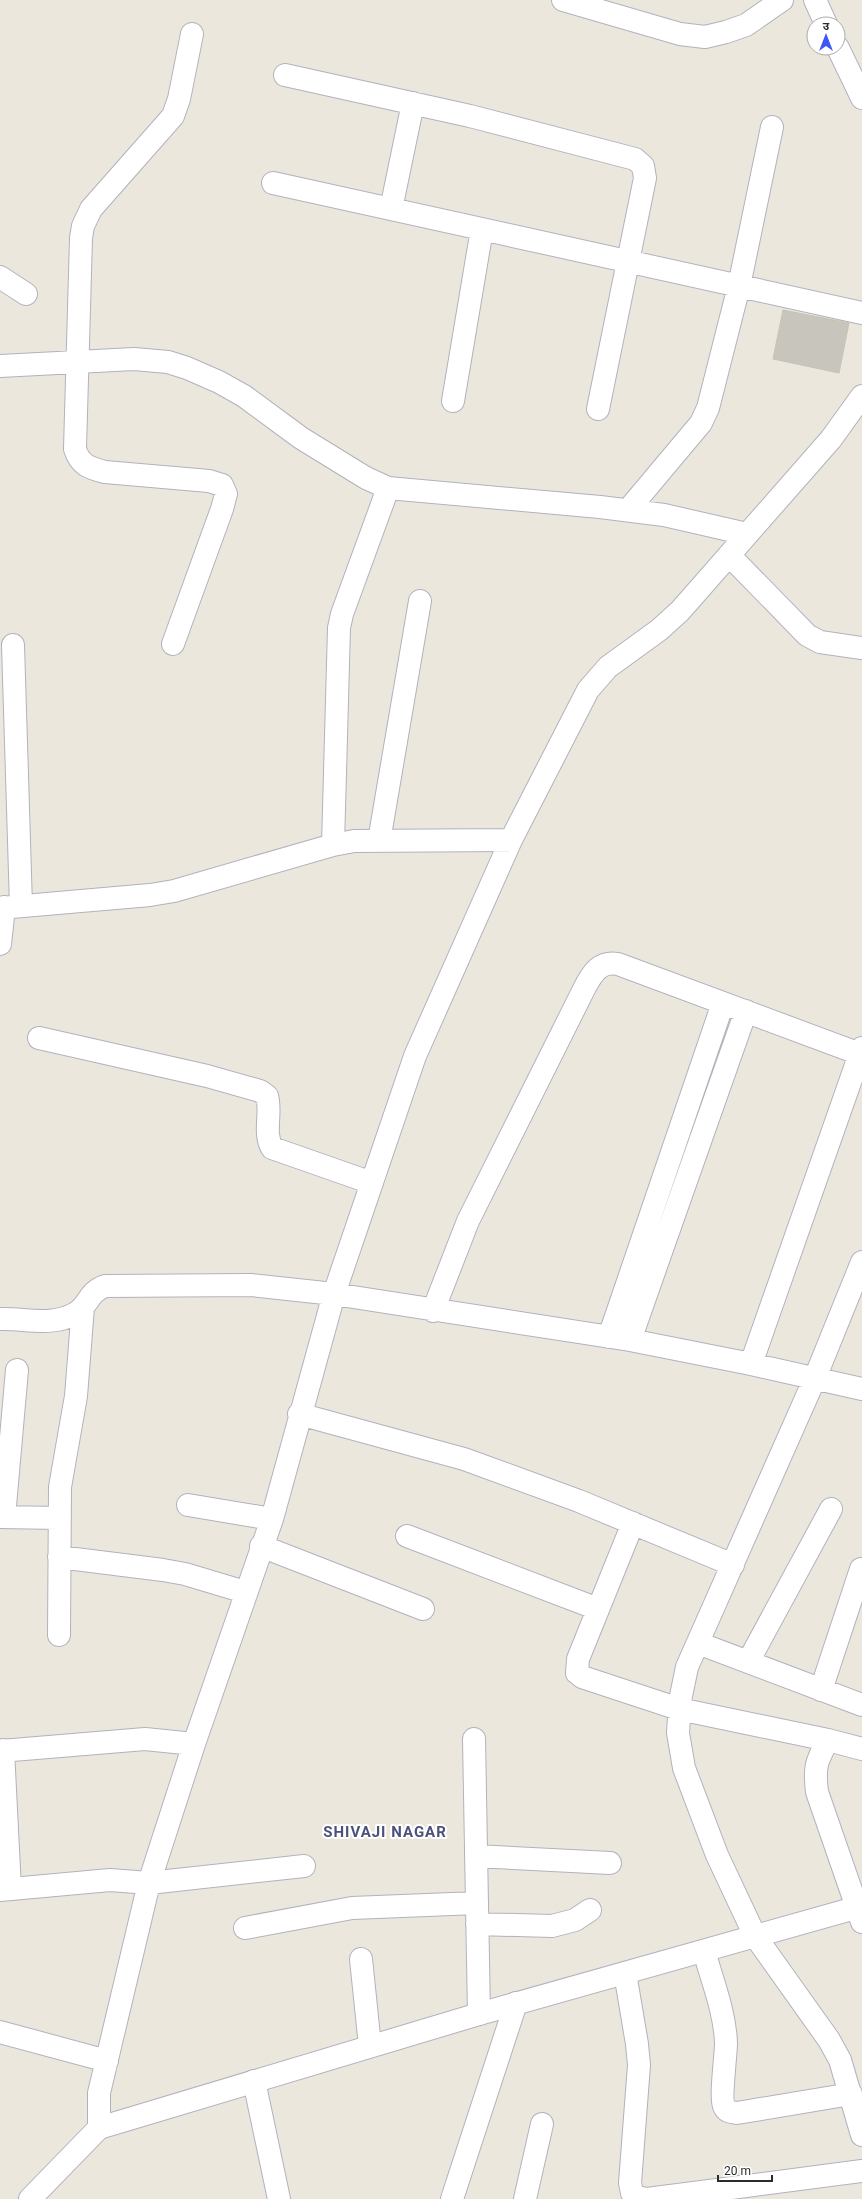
<svg xmlns="http://www.w3.org/2000/svg" width="862" height="2199" font-family="Roboto,'Noto Sans Devanagari',sans-serif">
	<rect width="100%" height="100%" fill="#ece7dd"/>
	<path fill="#c8c5bc" stroke="#c8c3b7" d="M 783,310 L 849,323 L 839,373 L 773,359 Z"/>
	<g fill="none" stroke-linecap="round" stroke-linejoin="round">
		<defs>
			<path id="street" d="M 563,0 L 680,34 L 705,37 L 726,32 L 746,25 L 782,0
				M 815,0 L 826,24
				M 838,48 L 862,98
				M 285,75 L 470,116 L 635,159 L 643,166 L 645,178 L 598,409
				M 273,183 L 862,313
				M 391,209 L 413,103
				M 0,277 L 26,294
				M 0,366 L 134,359 L 168,362 L 187,368 L 219,382 L 244,396 L 301,438 L 366,478 L 388,488 L 600,507 L 664,515 L 747,534
				M 453,401 L 482,229
				M 628,510 L 701,423 L 708,408 L 739,286 L 772,127
				M 729,555 L 807,635 L 820,642 L 862,648
				M 173,644 L 222,509 L 226,494 L 222,485 L 209,481 L 105,472 C 89,468 80,465 75,449 L 81,238 L 83,226 L 91,209 L 173,116 L 179,99 L 192,34
				M 13,645 L 21,906
				M 379,841 L 420,601
				M 333,845 L 339,628 L 342,614 L 388,488
				M 0,908 L 150,895 L 174,891 L 333,845 L 354,841 L 511,840
				M 0,944 L 4,907
				M 39,1038 L 207,1076 L 260,1091 L 267,1096 C 272,1113 263,1132 272,1148 L 372,1183
				M 433,1311 L 468,1221 L 585,987 C 593,972 600,961 618,964 L 860,1054
				M 0,1319 C 25,1318 53,1327 76,1313 C 90,1304 87,1293 105,1286 L 251,1285 L 334,1294 L 630,1340 L 751,1364 L 862,1389
				M 609,1337 L 723,1003
				M 630,1340 L 746,1011
				M 751,1364 L 862,1048
				M 299,1414 L 464,1459 L 579,1501 L 733,1565
				M 188,1505 L 272,1519
				M 0,1517 L 59,1518
				M 4,1517 L 17,1370
				M 633,1523 L 578,1659 L 577,1673 L 582,1677 L 679,1709 L 828,1740
				M 407,1536 L 598,1609
				M 261,1546 L 423,1609
				M 59,1557 L 163,1570 L 185,1574 L 245,1592
				M 59,1635 L 60,1487 L 76,1396 L 83,1307
				M 698,1643 L 862,1705
				M 748,1662 L 831,1509
				M 821,1690 L 861,1569
				M 474,1739 L 479,2014
				M 862,1749 L 828,1740 C 816,1762 814,1767 817,1792 L 862,1922
				M 3,1750 L 10,1889
				M 0,1751 L 145,1739 L 194,1744
				M 476,1856 L 610,1863
				M 0,1890 L 110,1880 L 149,1883 L 304,1866
				M 477,1924 L 552,1926 L 575,1920 L 590,1910
				M 245,1928 L 352,1908 L 477,1903
				M 755,1936 L 717,1855 L 684,1768 L 678,1733 L 680,1701 L 687,1667 L 815,1378 L 862,1262
				M 704,1951 C 712,1980 725,2012 726,2043 C 726,2055 720,2098 724,2106 C 726,2112 731,2112 737,2113 L 851,2094
				M 361,1959 L 370,2046
				M 625,1973 L 637,2044 L 639,2065 L 630,2183 L 632,2193 L 637,2197 L 646,2199
				M 0,2032 L 107,2061
				M 254,2081 L 279,2199
				M 99,2128 L 99,2093 L 149,1883 L 194,1744 L 272,1519 L 334,1294 L 415,1056 L 511,840 L 588,690 L 608,667 L 659,630 L 680,611 L 831,439 L 862,396
				M 452,2199 L 516,2003
				M 525,2199 L 542,2124
				M 647,2199 L 862,2171"/>
			<path id="secondary" d="M 755,1936 L 829,2040 L 840,2060 L 862,2135
				M 30,2199 L 99,2128 L 479,2014 L 862,1906"/>
		</defs>
		<use href="#street" stroke="#b1b2be" stroke-width="24"/>
		<use href="#secondary" stroke="#b1b2be" stroke-width="24"/>
		<use href="#street" stroke="#fff" stroke-width="22"/>
		<use href="#secondary" stroke="#fff" stroke-width="22"/>
	</g>
	<g text-anchor="middle" dominant-baseline="central" stroke-width="4" stroke-linejoin="round" paint-order="stroke">
		<g font-size="15" font-weight="bold" letter-spacing="1" fill="#4c517b" stroke="#fff">
			<text x="385" y="1832">SHIVAJI NAGAR</text>
		</g>
	</g>
	<g transform="translate(826 36)"><circle r="19" fill="#ffffff" stroke="#aaaaaa"/>
	<path d="M0-3L7 15L0 10L-7 15Z" fill="#4055f7"/>
	<text y="-6" font-size="11" font-weight="bold" text-anchor="middle" fill="#2b2b2b">उ</text>
	</g>
	<path d="M718 2175v6h54v-6" fill="none" stroke="#2b2b2b" stroke-width="2"/>
	<text x="724" y="2175" font-size="12" fill="#2b2b2b" stroke="#ffffff" stroke-width="3" paint-order="stroke">20 m</text>
</svg>
